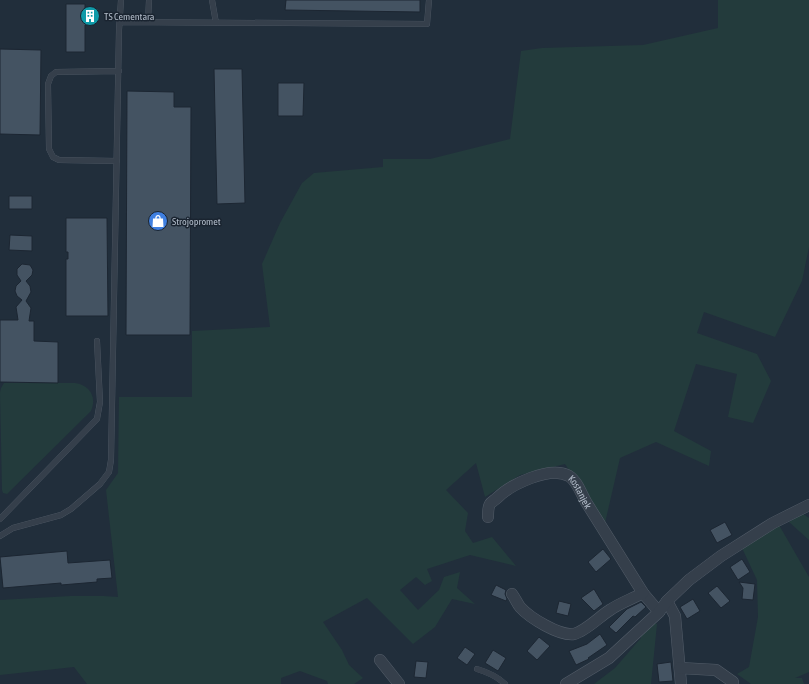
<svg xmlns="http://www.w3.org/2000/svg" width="809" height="684" font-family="'Asap Condensed',sans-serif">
	<rect width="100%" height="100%" fill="#212e3b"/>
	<path fill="#233b3c" d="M 718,0 L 809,0 L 809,247 L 802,281 L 775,337 L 704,312 L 697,333 L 757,354 L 771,381 L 753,423 L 728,417 L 737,374 L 696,364 L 674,431 L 711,451 L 709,466 L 656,442 L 620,458 L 605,523 L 565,464 L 520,475 L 485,497 L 476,463 L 446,490 L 468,513 L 465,531 L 473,543 L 492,537 L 516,566 L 470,555 L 427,569 L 432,581 L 425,585 L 416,577 L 400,590 L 418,610 L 439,590 L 444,577 L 460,572 L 457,588 L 475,604 L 452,599 L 435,627 L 413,644 L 367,598 L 323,622 L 342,650 L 349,665 L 363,678 L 354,684 L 328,684 L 327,681 L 300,671 L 281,678 L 281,684 L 87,684 L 74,667 L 0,675 L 0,600 L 71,596 L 103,596 L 118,597 L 106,490 L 118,473 L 119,397 L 192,397 L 192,331 L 270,327 L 262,264 L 280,223 L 302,183 L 314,173 L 383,167 L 383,159 L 430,159 L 510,139 L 521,51 L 542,48 L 643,45 L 718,28 Z
		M 4,383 L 75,383 C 90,385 97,397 91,411 L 7,494 L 3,493 L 2,490 L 0,393 L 1,388 Z
		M 802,513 L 809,518 L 809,540 L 789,522 Z
		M 779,525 L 809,577 L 809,672 L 795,678 L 802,678 L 804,684 L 751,684 L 737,674 L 749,667 L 758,617 L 757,580 L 742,548 Z
		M 654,622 L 657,624 L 651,684 L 594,684 L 615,668 L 641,638 L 641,634 Z"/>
	<path fill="#445362" stroke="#1c2632" d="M 286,0 L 420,0 L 420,12 L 285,10 Z
		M 66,4 L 85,4 L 85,8 L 94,7 L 94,25 L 85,25 L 85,52 L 66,52 Z
		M 0,49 L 41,50 L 40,135 L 0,134 Z
		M 214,69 L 242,69 L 245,203 L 217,204 Z
		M 278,83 L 304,83 L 303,116 L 278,116 Z
		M 127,91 L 174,92 L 174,107 L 191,107 L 190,335 L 126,335 Z
		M 9,196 L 32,196 L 32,209 L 9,209 Z
		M 66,218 L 107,218 L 108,316 L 66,316 L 66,259 L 68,259 L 68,252 L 66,252 Z
		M 10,235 L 32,236 L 32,251 L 9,250 Z
		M 22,264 L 30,265 L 33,270 L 32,275 L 26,281 L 30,286 L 31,292 L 26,301 L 31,308 L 29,321 L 34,321 L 34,341 L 58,342 L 58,383 L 0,382 L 0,320 L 18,320 L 16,307 L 22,300 L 17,296 L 15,291 L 16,286 L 21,281 L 17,275 L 17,269 Z
		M 725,522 L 732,535 L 717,543 L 710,530 Z
		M 603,549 L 611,559 L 596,572 L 588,562 Z
		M 67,551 L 68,563 L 110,560 L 112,578 L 97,579 L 97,582 L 61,585 L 61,583 L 3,588 L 0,557 Z
		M 742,559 L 750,572 L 738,580 L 730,567 Z
		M 739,582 L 755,584 L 753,600 L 742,599 L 743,588 Z
		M 496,585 L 506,590 L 505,594 L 507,599 L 506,601 L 491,595 Z
		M 717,586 L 730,601 L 721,608 L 708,593 Z
		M 594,589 L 603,604 L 594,611 L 581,598 Z
		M 693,599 L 700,611 L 687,619 L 680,607 Z
		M 559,601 L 571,604 L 568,616 L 556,613 Z
		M 641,602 L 646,607 L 635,617 L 633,616 L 616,633 L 609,627 L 627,609 Z
		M 600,634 L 607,645 L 588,658 L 589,659 L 576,665 L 569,651 L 587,644 Z
		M 539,637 L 550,646 L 537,660 L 527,651 Z
		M 465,647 L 475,654 L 467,665 L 457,658 Z
		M 493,650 L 506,658 L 498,671 L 485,663 Z
		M 416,661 L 428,662 L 426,678 L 414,677 Z
		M 671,662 L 673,681 L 659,682 L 657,664 Z"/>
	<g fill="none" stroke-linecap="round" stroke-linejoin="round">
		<defs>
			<path id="lane" d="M 212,0 L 216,23
				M 120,22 L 427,24 L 429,0
				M 148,22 L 149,0
				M 117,161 L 59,160 L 53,157 L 49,149 L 48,84 L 51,76 L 56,72 L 119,71
				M 0,519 L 97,419 L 100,402 L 97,341
				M 0,536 L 13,528 L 61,515 L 71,509 L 100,484 L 109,472 L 111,460 L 119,30 L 121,0
				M 477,669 C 487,672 497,676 505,684"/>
			<g id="street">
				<path id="s1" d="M 488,517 C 488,513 488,507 490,504 C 491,502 495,500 497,498 C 510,485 550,465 569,476 C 577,481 581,493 586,502 L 643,593 L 659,612"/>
				<path d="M 512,594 C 515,598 517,603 520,607 C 530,618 559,636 574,634 C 586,631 600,616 610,610 C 620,603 632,599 643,593"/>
				<path d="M 667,601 L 675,616 L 681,684"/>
				<path d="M 380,660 L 399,684"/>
				<path d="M 680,668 L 716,670 L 733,682"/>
				<path d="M 566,684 L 609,658 L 659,612 L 667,601 L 689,580 L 721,556 L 773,523 L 809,505"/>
			</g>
		</defs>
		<use href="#lane" stroke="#535d69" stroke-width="6"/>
		<use href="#street" stroke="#535d69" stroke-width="12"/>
		<use href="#lane" stroke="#353f4b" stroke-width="5.5"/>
		<use href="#street" stroke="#353f4b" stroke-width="11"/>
	</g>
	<defs>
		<symbol id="building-disc" viewBox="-11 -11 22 22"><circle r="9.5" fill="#0f9aa8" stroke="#1a2430"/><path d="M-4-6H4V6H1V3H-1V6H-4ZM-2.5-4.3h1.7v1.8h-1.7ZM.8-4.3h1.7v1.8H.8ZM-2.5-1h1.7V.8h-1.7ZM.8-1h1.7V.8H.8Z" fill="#fff"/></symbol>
		<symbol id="shop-disc" viewBox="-11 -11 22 22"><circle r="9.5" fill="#3f7fe0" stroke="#1a2430"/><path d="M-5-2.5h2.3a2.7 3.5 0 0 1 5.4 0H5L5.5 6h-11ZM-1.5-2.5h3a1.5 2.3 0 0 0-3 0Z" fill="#fff"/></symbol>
	</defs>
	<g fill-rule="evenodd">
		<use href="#building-disc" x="79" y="5" width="22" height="22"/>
		<use href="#shop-disc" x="147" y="210" width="22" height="22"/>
	</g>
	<g text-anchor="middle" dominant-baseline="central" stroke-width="3" stroke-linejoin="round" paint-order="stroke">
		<g font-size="10" fill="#b0bac7" stroke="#1a2430" text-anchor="start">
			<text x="104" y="16">TS Cementara</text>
			<text x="172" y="221">Strojopromet</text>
		</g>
		<g font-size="10" fill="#b0bac7" stroke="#1a2430">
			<text stroke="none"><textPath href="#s1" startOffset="121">Kostanjek</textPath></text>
		</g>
	</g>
</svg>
